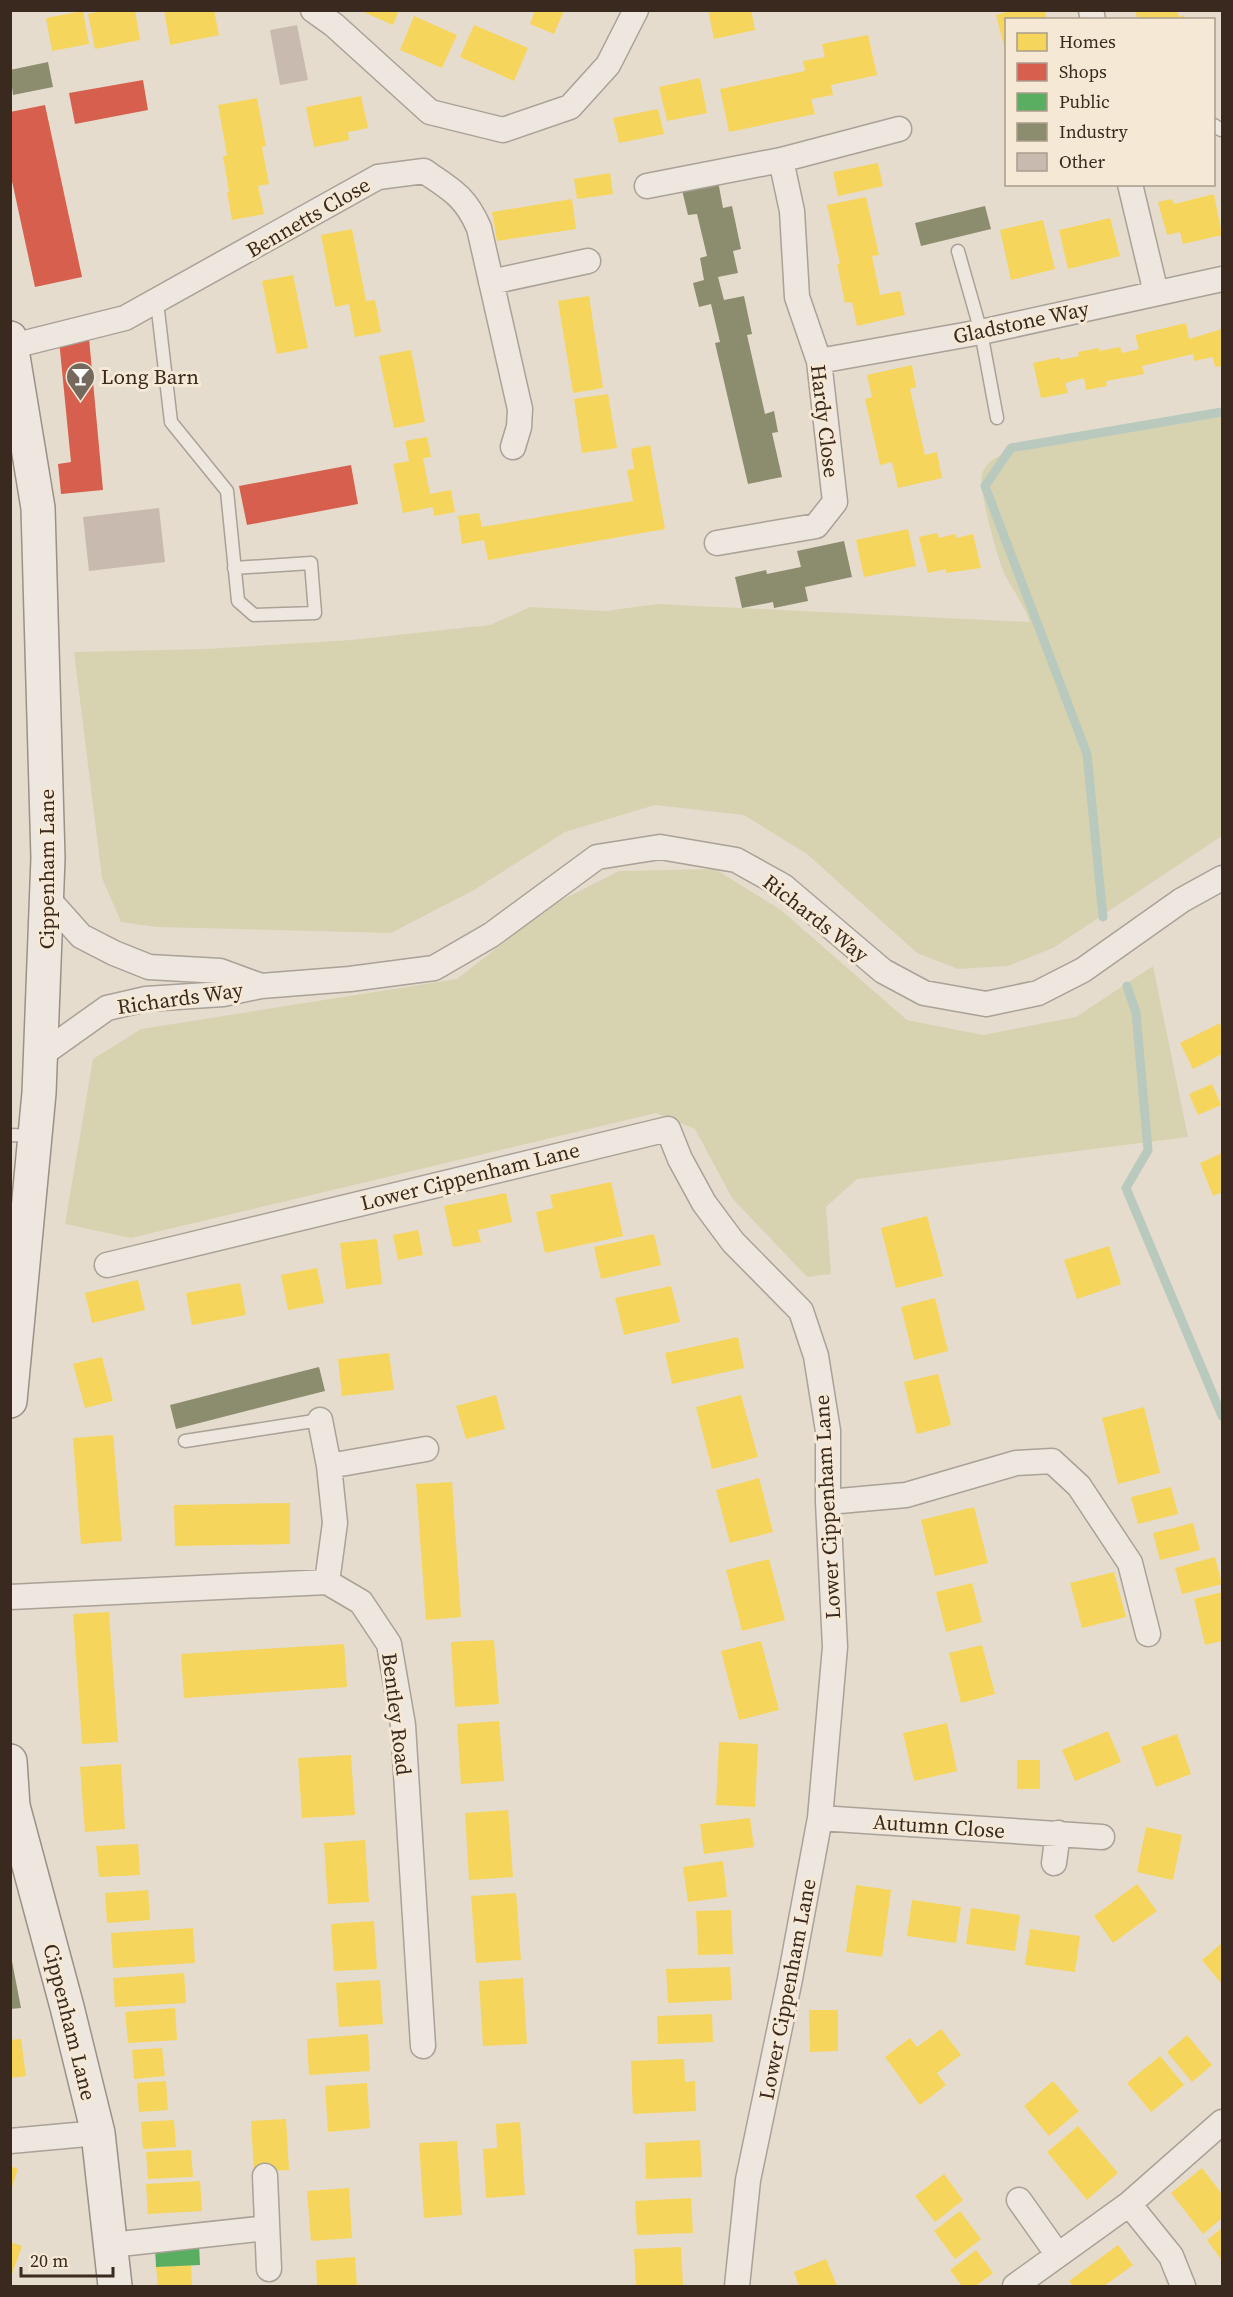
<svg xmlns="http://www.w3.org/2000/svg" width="1233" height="2297" font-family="'Source Serif 4',serif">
	<rect width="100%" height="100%" fill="#e5dcce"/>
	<path fill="#d7d3b1" d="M 1222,410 L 1222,836 L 1053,948 L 1008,966 L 958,969 L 917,953 L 807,854 L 744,815 L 655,805 L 565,832 L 474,890 L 391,933 L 157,927 L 121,922 L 102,878 L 74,652 L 206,649 L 351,640 L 490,625 L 530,607 L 606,611 L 657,604 L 1030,622 C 1024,605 1012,589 1004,573 C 997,557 978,488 982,474 C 986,463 992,460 1001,455 Z
		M 715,869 L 781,910 L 907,1020 L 983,1035 L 1076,1017 L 1153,966 L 1188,1137 L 857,1179 L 826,1207 L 831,1274 L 807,1277 L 732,1198 L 695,1129 L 656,1113 L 131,1238 L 65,1224 L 93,1059 L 141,1029 L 457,979 L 552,905 L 619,871 Z"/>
	<path fill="#f6d55c" d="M 106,10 L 135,10 L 140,40 L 95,49 L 88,14 Z
		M 164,10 L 214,10 L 219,35 L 170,45 Z
		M 359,10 L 399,10 L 393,25 Z
		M 535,10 L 564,10 L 554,34 L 530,24 Z
		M 708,10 L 751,10 L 755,30 L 714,39 Z
		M 1014,10 L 1045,10 L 1047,20 L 1006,20 L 1006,54 L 996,15 Z
		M 1135,10 L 1177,10 L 1179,17 L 1184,15 L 1185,20 L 1138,20 Z
		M 83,11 L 89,44 L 52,51 L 46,18 Z
		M 414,16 L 457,35 L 442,68 L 400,50 Z
		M 474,25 L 528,48 L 514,81 L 460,57 Z
		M 868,35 L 877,75 L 831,85 L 833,95 L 811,99 L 815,114 L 729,132 L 720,89 L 805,71 L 803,61 L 825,57 L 822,44 Z
		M 700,78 L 707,113 L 667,121 L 659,87 Z
		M 361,96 L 368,128 L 348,132 L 349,140 L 314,147 L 306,107 Z
		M 257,98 L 266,146 L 262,147 L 269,184 L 258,186 L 264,214 L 232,220 L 227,192 L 229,192 L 223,156 L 227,155 L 218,105 Z
		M 658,109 L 664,134 L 619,143 L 613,118 Z
		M 878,163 L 883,186 L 838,196 L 833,172 Z
		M 610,173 L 613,194 L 577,199 L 574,179 Z
		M 1214,194 L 1222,235 L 1183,244 L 1180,232 L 1167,235 L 1158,202 L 1172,199 L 1174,204 Z
		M 866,197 L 879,255 L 872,256 L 880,295 L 900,291 L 905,315 L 857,326 L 852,302 L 845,303 L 837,264 L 840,264 L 827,205 Z
		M 572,199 L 576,229 L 497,241 L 492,212 Z
		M 1110,218 L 1120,256 L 1068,269 L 1059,230 Z
		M 1043,220 L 1055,269 L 1011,280 L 1000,230 Z
		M 352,229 L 366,301 L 375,300 L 381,332 L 355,337 L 349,304 L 335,307 L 321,235 Z
		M 293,275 L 308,348 L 277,354 L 262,281 Z
		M 589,296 L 603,388 L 573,393 L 558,301 Z
		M 1186,323 L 1189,339 L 1222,329 L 1222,366 L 1215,367 L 1213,357 L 1194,361 L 1193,354 L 1142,366 L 1144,374 L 1106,381 L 1107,386 L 1086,390 L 1084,378 L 1065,383 L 1068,393 L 1041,398 L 1033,363 L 1060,357 L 1060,360 L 1079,356 L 1078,352 L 1099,348 L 1099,351 L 1120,347 L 1122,353 L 1139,349 L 1135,335 Z
		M 411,350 L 425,422 L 394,428 L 379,356 Z
		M 912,365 L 916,387 L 910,389 L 925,455 L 937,452 L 942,478 L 898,488 L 892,462 L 880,465 L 865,399 L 872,397 L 867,375 Z
		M 608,394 L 617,448 L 582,453 L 574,399 Z
		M 427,437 L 431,457 L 423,458 L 430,494 L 451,490 L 455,512 L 434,516 L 433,507 L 403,513 L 393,464 L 409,461 L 405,441 Z
		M 650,445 L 665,529 L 488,560 L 484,540 L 462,544 L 458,516 L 479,513 L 482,527 L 633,501 L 627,470 L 634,469 L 631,449 Z
		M 908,529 L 916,566 L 864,577 L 856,540 Z
		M 937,533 L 939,538 L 955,534 L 956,538 L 973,534 L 981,568 L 946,573 L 946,569 L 928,573 L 919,537 Z
		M 1220,1023 L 1222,1030 L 1222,1054 L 1193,1069 L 1180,1043 Z
		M 1212,1084 L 1221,1105 L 1198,1115 L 1189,1094 Z
		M 1222,1153 L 1222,1192 L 1213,1196 L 1200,1163 Z
		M 611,1182 L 623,1236 L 545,1253 L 536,1212 L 553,1208 L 550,1195 Z
		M 506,1193 L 512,1222 L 478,1230 L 481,1242 L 453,1247 L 444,1206 Z
		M 927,1216 L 943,1276 L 896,1288 L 881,1228 Z
		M 418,1230 L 423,1255 L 398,1260 L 393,1235 Z
		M 654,1234 L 661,1265 L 601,1279 L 594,1247 Z
		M 377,1239 L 382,1284 L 346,1289 L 340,1243 Z
		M 1109,1246 L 1121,1284 L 1077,1299 L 1064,1260 Z
		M 317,1268 L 324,1303 L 288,1310 L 281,1275 Z
		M 138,1280 L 145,1310 L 92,1323 L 85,1293 Z
		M 240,1283 L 246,1315 L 192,1325 L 186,1293 Z
		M 671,1286 L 680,1322 L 624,1335 L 615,1298 Z
		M 935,1298 L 948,1351 L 914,1360 L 901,1307 Z
		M 738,1337 L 744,1368 L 672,1384 L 665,1353 Z
		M 389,1353 L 394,1390 L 342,1396 L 338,1359 Z
		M 102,1357 L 113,1401 L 85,1408 L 73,1364 Z
		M 938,1374 L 951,1425 L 917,1434 L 904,1382 Z
		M 496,1395 L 505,1429 L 466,1439 L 456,1406 Z
		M 741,1395 L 758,1457 L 712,1469 L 696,1407 Z
		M 1144,1407 L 1160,1473 L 1118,1484 L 1102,1418 Z
		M 113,1435 L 122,1541 L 81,1544 L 73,1438 Z
		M 759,1478 L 773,1532 L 730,1543 L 716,1490 Z
		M 452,1482 L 461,1617 L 426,1620 L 416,1484 Z
		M 1171,1487 L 1178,1514 L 1138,1524 L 1131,1497 Z
		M 290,1503 L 290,1544 L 175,1546 L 174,1505 Z
		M 974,1507 L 988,1563 L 935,1576 L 921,1520 Z
		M 1193,1523 L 1200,1550 L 1160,1560 L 1153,1533 Z
		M 1215,1557 L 1222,1584 L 1182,1594 L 1175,1568 Z
		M 769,1559 L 785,1620 L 742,1631 L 726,1570 Z
		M 1114,1572 L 1126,1617 L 1082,1628 L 1070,1583 Z
		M 972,1583 L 982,1622 L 946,1632 L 936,1592 Z
		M 1222,1592 L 1222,1641 L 1205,1645 L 1194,1599 Z
		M 109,1612 L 118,1742 L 82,1744 L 73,1614 Z
		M 494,1640 L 499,1704 L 455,1707 L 451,1642 Z
		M 761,1641 L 779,1710 L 739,1720 L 721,1651 Z
		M 344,1644 L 347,1687 L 184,1698 L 181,1654 Z
		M 982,1645 L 995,1694 L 961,1703 L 949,1653 Z
		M 499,1721 L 504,1781 L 461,1784 L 457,1724 Z
		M 947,1723 L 957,1771 L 914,1781 L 903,1733 Z
		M 1108,1731 L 1121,1762 L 1075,1781 L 1062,1750 Z
		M 1177,1734 L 1191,1774 L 1156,1787 L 1141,1747 Z
		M 719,1742 L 758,1744 L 755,1807 L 716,1805 Z
		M 351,1755 L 355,1815 L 302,1818 L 298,1758 Z
		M 1017,1760 L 1040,1760 L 1040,1789 L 1017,1789 Z
		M 121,1764 L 125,1829 L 85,1832 L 80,1767 Z
		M 508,1810 L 513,1877 L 469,1880 L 465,1813 Z
		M 750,1818 L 754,1847 L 704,1854 L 700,1824 Z
		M 1146,1827 L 1182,1835 L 1173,1880 L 1137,1872 Z
		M 365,1840 L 369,1902 L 328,1904 L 324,1843 Z
		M 138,1844 L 140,1875 L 99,1877 L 96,1846 Z
		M 723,1861 L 727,1897 L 688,1902 L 683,1867 Z
		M 1137,1884 L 1157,1911 L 1113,1943 L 1094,1916 Z
		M 856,1885 L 891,1890 L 882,1957 L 846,1952 Z
		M 148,1890 L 150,1920 L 107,1923 L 105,1893 Z
		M 516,1893 L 521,1960 L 476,1963 L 471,1896 Z
		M 912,1900 L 961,1907 L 956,1943 L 907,1936 Z
		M 971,1908 L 1020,1915 L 1015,1951 L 966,1944 Z
		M 731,1910 L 733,1954 L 698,1955 L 696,1911 Z
		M 374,1921 L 377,1969 L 334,1971 L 331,1924 Z
		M 193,1928 L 195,1963 L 113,1968 L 111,1933 Z
		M 1030,1929 L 1080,1936 L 1075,1972 L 1025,1965 Z
		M 1222,1943 L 1222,1980 L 1220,1982 L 1202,1960 Z
		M 730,1967 L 732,2000 L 668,2003 L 666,1969 Z
		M 184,1973 L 186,2003 L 115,2007 L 113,1978 Z
		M 523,1978 L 527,2044 L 483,2046 L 479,1981 Z
		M 380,1980 L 383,2024 L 339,2027 L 336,1983 Z
		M 175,2008 L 177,2040 L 128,2043 L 125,2012 Z
		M 809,2010 L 838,2010 L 838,2051 L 810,2052 Z
		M 712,2014 L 713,2042 L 658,2044 L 657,2016 Z
		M 941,2029 L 961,2055 L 937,2073 L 946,2085 L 920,2105 L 885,2057 L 910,2038 L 917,2047 Z
		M 368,2034 L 370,2071 L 309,2075 L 307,2039 Z
		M 1187,2035 L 1212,2065 L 1192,2082 L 1167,2052 Z
		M 21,2039 L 26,2076 L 10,2078 L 10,2040 Z
		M 162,2048 L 165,2076 L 134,2079 L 132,2050 Z
		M 1160,2056 L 1184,2085 L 1151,2112 L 1127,2083 Z
		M 684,2059 L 685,2082 L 695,2081 L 696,2111 L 633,2114 L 631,2061 Z
		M 166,2081 L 168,2110 L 139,2112 L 137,2083 Z
		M 1053,2081 L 1079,2111 L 1049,2136 L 1024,2106 Z
		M 367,2083 L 370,2128 L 328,2132 L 325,2086 Z
		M 286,2119 L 289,2170 L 254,2172 L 251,2121 Z
		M 174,2120 L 176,2147 L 143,2149 L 141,2122 Z
		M 520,2122 L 525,2195 L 486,2198 L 483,2149 L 497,2148 L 496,2124 Z
		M 1078,2126 L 1118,2173 L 1087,2200 L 1047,2152 Z
		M 700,2140 L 702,2177 L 646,2179 L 645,2143 Z
		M 457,2141 L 462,2215 L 424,2218 L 419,2143 Z
		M 191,2150 L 193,2177 L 148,2179 L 146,2152 Z
		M 10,2166 L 18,2169 L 11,2190 L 10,2189 Z
		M 1202,2168 L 1222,2194 L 1222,2218 L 1203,2234 L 1171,2193 Z
		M 944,2174 L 963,2200 L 935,2222 L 915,2196 Z
		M 200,2181 L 202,2211 L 148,2214 L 146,2184 Z
		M 349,2188 L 352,2238 L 311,2241 L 307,2191 Z
		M 691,2198 L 693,2233 L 637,2235 L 635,2201 Z
		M 960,2211 L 981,2239 L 955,2259 L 934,2231 Z
		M 1222,2228 L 1222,2261 L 1207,2240 Z
		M 10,2242 L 22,2246 L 11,2277 L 10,2277 Z
		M 1118,2245 L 1133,2265 L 1104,2286 L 1073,2286 L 1069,2281 Z
		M 681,2247 L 683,2286 L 636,2286 L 634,2249 Z
		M 976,2250 L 993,2273 L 976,2286 L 962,2286 L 950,2270 Z
		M 355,2257 L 357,2286 L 317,2286 L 316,2260 Z
		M 826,2259 L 837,2286 L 799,2286 L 794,2272 Z
		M 191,2265 L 192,2286 L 158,2286 L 156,2267 Z"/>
	<path fill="#d6604d" d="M 143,80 L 148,110 L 75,124 L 69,93 Z
		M 45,105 L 82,277 L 35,287 L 10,172 L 10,112 Z
		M 89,338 L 103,490 L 61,494 L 58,464 L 71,462 L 59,340 Z
		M 351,465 L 358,504 L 247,525 L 239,486 Z"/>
	<path fill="#5aae61" d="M 199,2244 L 200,2265 L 156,2267 L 155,2247 Z"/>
	<path fill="#8c8c6e" d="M 48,62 L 53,87 L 13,95 L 10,70 Z
		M 718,181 L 723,208 L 732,206 L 741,249 L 733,251 L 738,273 L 718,277 L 724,300 L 744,296 L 752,334 L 747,335 L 765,414 L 774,411 L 778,432 L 772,433 L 782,477 L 748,484 L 715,343 L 720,342 L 711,304 L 699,307 L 693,283 L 704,280 L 700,258 L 707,256 L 697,214 L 688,215 L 682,190 Z
		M 985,206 L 991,229 L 921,246 L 915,223 Z
		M 844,541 L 852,577 L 805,587 L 808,601 L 774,608 L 773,602 L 742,608 L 735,577 L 766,570 L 767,574 L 801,567 L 797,551 Z
		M 319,1367 L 325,1391 L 176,1429 L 170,1405 Z
		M 10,1951 L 21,2008 L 10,2009 Z"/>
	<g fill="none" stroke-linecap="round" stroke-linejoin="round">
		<path stroke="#bac9be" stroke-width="9" d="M 1103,917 L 1087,754 L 985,486 L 1011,448 L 1222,412
			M 1127,986 L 1136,1013 L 1148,1150 L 1126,1188 L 1222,1416"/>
	</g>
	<path fill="#c8baaf" d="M 297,25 L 308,80 L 280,85 L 270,30 Z
		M 159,508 L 165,562 L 89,571 L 83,517 Z"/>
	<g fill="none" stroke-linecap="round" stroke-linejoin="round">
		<defs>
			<path id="lane" d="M 1214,125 L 1221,130
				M 958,251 L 981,332 L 997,418
				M 157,302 L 171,422 L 227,491 L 238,601 L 254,615 L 315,613 L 311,563 L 234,568
				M 10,1135 L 33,1136
				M 185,1441 L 320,1420"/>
			<path id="street" d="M 313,10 L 334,25 L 430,112 L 503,130 L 570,107 L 608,65 L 636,10
				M 1091,10 L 1093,20
				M 781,160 L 899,129
				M 1130,184 L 1156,293
				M 647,186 L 781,160 L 792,211 L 797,297 L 819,361 L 835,502 L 816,526 L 717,543
				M 491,282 L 588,261
				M 13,346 L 125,318 L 378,177 L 424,171 C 452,190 465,196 479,228 L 520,409 L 519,427 L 513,447
				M 819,361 L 981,332 L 1222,279
				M 48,899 L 81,936 L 114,953 L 149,967 L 220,971 L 261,986
				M 41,1055 L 107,1008 L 146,999 L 223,994 L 261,986 L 350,979 L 434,968 L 491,935 L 597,857 L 660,847 L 736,860 L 783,886 L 883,971 L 924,993 L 986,1004 L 1038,993 L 1083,970 L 1182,900 L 1222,878
				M 107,1265 L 668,1129 L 680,1159 L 704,1203 L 733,1242 L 801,1311 L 816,1356 L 828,1431 L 828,1502 L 835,1647 L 820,1818 L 790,1979 L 748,2180 L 737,2286
				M 320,1420 L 329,1466 L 335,1523 L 327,1582
				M 329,1466 L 426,1449
				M 828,1502 L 906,1495 L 1016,1463 L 1052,1461 L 1079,1486 L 1130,1563 L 1148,1634
				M 10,1597 L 327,1582 L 361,1602 L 389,1644 L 403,1725 L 423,2046
				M 820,1818 L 1102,1837
				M 1054,1863 L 1058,1833
				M 10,2141 L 98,2133
				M 265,2176 L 269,2269
				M 1019,2200 L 1058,2255
				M 1129,2204 L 1171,2256 L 1183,2286
				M 111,2245 L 267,2228
				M 1015,2286 L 1129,2204 L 1222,2122"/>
			<path id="secondary" d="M 10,338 L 38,508 L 48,858 L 39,1093 L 10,1401
				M 10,1761 L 13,1806 L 67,2007 L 98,2133 L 115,2286"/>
		</defs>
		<use href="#lane" stroke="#aaa197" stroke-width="15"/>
		<use href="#street" stroke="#aaa197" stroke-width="27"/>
		<use href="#secondary" stroke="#9a9187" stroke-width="36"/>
		<use href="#lane" stroke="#ede7e0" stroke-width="12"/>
		<use href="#street" stroke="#ede7e0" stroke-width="24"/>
		<use href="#secondary" stroke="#ede7e0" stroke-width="33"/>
	</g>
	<defs>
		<symbol id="bar-pin" viewBox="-11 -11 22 30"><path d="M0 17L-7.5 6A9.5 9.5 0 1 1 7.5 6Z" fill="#75685c" stroke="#f5e8d5"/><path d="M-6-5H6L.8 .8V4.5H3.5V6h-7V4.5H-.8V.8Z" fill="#fff"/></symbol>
	</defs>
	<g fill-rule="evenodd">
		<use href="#bar-pin" x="64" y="360" width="33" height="45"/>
	</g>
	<g text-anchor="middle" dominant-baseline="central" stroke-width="6" stroke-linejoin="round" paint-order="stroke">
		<g font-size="21" fill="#39291f" stroke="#f5e8d5">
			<text transform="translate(308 217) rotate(-30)">Bennetts Close</text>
			<text transform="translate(1021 322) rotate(-12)">Gladstone Way</text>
			<text transform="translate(825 421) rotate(83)">Hardy Close</text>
			<text transform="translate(46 869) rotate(-90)">Cippenham Lane</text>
			<text transform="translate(816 918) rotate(38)">Richards Way</text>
			<text transform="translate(180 998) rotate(-8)">Richards Way</text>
			<text transform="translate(470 1176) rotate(-14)">Lower Cippenham Lane</text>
			<text transform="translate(827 1507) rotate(-93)">Lower Cippenham Lane</text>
			<text transform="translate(397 1714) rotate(83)">Bentley Road</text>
			<text transform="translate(939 1826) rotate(4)">Autumn Close</text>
			<text transform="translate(787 1989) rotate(-79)">Lower Cippenham Lane</text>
			<text transform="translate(70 2022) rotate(76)">Cippenham Lane</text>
		</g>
		<g font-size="21" fill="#39291f" stroke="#f5e8d5" text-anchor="start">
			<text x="101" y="376">Long Barn</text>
		</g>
	</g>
	<rect width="1233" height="2297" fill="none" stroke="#39291f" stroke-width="24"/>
	<rect x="1005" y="18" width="210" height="168" fill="#f5e8d5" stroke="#aa9c8c" stroke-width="1.5"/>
	<rect x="1017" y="33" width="30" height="18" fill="#f6d55c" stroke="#aa9c8c" stroke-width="1.5"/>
	<text x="1059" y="48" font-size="18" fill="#39291f">Homes</text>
	<rect x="1017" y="63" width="30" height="18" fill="#d6604d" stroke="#aa9c8c" stroke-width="1.5"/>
	<text x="1059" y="78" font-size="18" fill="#39291f">Shops</text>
	<rect x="1017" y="93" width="30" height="18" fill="#5aae61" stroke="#aa9c8c" stroke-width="1.5"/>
	<text x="1059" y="108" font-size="18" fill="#39291f">Public</text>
	<rect x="1017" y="123" width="30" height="18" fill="#8c8c6e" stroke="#aa9c8c" stroke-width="1.5"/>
	<text x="1059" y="138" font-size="18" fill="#39291f">Industry</text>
	<rect x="1017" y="153" width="30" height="18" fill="#c8baaf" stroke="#aa9c8c" stroke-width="1.5"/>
	<text x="1059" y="168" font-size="18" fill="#39291f">Other</text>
	<path d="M21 2267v9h92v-9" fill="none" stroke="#39291f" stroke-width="3"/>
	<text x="30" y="2267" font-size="18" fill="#39291f" stroke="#f5e8d5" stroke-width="4.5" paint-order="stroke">20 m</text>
</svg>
